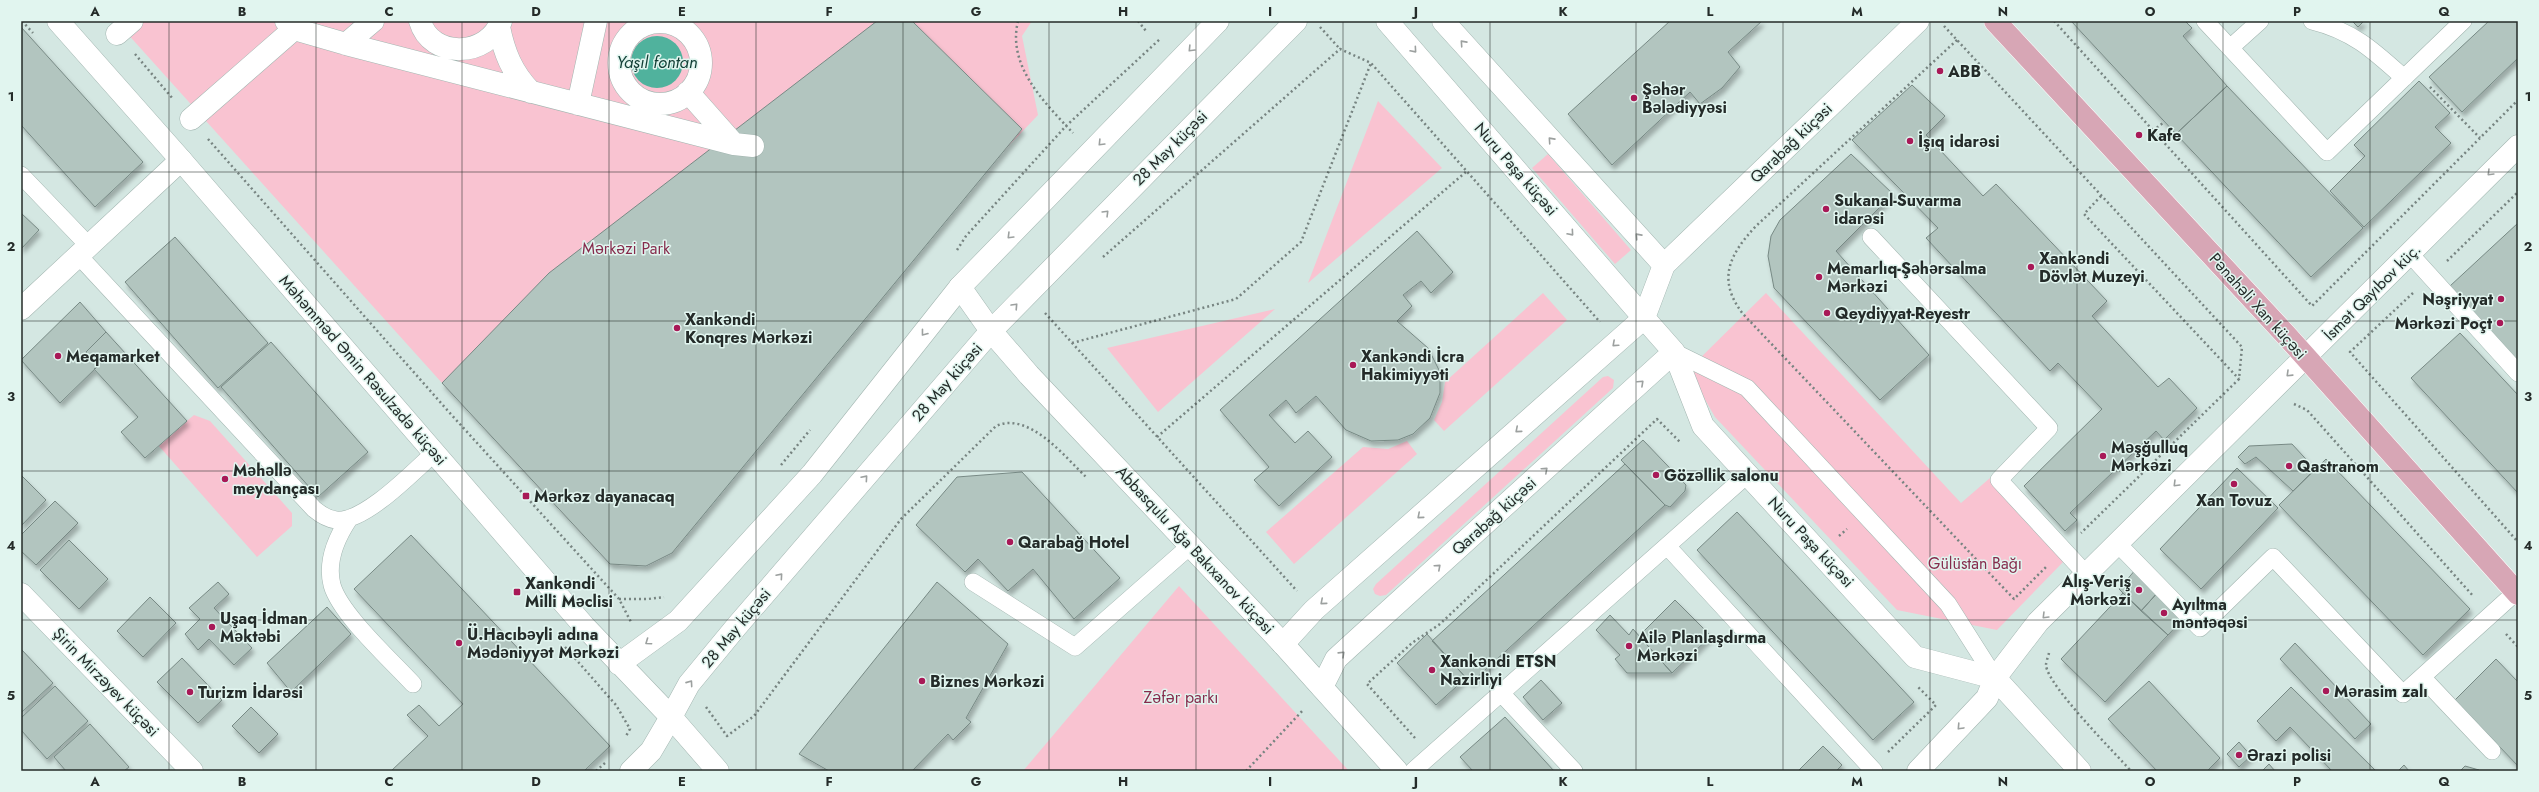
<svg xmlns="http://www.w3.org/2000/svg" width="2539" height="792" font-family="Jost,sans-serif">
	<defs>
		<filter id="shadow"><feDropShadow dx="2.5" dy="4.5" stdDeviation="2" flood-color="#0004"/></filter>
	</defs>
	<rect width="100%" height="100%" fill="#d4e7e2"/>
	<path fill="#f9c3d1" d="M 116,21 L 1032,21 L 1022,36 L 1038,115 L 943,215 L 672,553 L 646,566 L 610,564 L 442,383 Z
		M 1378,101 L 1442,168 L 1308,283 Z
		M 1548,154 L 1631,250 L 1615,264 L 1532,168 Z
		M 1543,293 L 1567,320 L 1444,431 L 1434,420 L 1442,402 L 1445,382 Z
		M 1766,293 L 1961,503 L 1990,478 L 2065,560 L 1997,630 L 1897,610 L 1715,417 L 1688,370 Z
		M 1275,309 L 1158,412 L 1107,348 Z
		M 1608,376 L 1614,380 L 1613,388 L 1386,595 L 1380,596 L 1375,594 L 1373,589 L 1376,584 L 1603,377 Z
		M 194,415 L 210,421 L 292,513 L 292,526 L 257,557 L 158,445 Z
		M 1407,441 L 1417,454 L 1294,564 L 1266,532 L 1363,447 L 1388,449 Z
		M 1179,586 L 1349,771 L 1023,771 Z"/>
	<path fill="#50b29d" d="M631 62a26 26 0 1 1 52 0a26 26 0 1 1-52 0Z"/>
	<path fill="#b2c5bf" stroke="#788a85" filter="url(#shadow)" d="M 877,21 L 912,21 L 1022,129 L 672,553 L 646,566 L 610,564 L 442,383 L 549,273 Z
		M 1670,21 L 1762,21 L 1728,52 L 1740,67 L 1722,88 L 1700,104 L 1690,92 L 1612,165 L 1568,114 Z
		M 2071,21 L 2185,21 L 2192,28 L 2183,36 L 2227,86 L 2176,134 Z
		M 2352,21 L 2364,21 L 2358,27 Z
		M 2489,21 L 2518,21 L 2518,58 L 2462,112 L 2429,77 Z
		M 21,27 L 143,162 L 95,207 L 21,125 Z
		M 2419,81 L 2450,113 L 2435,127 L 2451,143 L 2364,227 L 2330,191 L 2365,156 L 2354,145 Z
		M 1912,85 L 1945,116 L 1926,135 L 1983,196 L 1996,184 L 2107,301 L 2092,316 L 2158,387 L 2169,378 L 2197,408 L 2164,440 L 2156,431 L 2070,513 L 2077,520 L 2065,531 L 2024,486 L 2102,409 L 2058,363 L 2050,371 L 1926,238 L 1938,228 L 1852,140 Z
		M 2227,86 L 2363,228 L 2311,277 L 2176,134 Z
		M 1851,154 L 1893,194 L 1836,251 L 1929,355 L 1880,400 L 1774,288 L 1768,256 L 1771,236 L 1780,220 Z
		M 21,213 L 39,230 L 21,249 Z
		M 2518,223 L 2518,359 L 2517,360 L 2450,286 Z
		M 1417,231 L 1453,272 L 1431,293 L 1421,281 L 1403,295 L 1412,306 L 1397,321 L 1428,348 L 1440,372 L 1440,393 L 1430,418 L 1413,434 L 1398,440 L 1371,441 L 1346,430 L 1316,396 L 1296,413 L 1286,400 L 1269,415 L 1295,443 L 1308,431 L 1332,457 L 1279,506 L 1254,480 L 1269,467 L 1220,410 Z
		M 175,237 L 268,343 L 218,388 L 125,282 Z
		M 80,302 L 106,332 L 86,352 L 98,366 L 60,403 L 21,360 Z
		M 106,332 L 187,421 L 145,458 L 121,432 L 138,417 L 94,369 L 98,366 L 86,352 Z
		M 2460,333 L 2518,395 L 2518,493 L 2411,378 Z
		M 271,342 L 368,452 L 318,497 L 221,387 Z
		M 1643,440 L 1686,485 L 1685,491 L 1670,507 L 1665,505 L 1621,460 Z
		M 2292,444 L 2315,469 L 2293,491 L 2256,457 L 2245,464 L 2238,457 L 2249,446 Z
		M 2326,459 L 2470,609 L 2423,655 L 2279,505 Z
		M 1625,464 L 1665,505 L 1471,683 L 1432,641 Z
		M 2237,468 L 2278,508 L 2201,589 L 2160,549 Z
		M 1022,472 L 1120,578 L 1074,619 L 1033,569 L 1008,591 L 978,559 L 965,572 L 916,525 L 957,477 Z
		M 21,475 L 46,500 L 21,526 Z
		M 55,501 L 78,523 L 36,565 L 21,551 L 21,535 Z
		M 1737,512 L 1914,702 L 1873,740 L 1697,550 Z
		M 411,535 L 610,746 L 584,771 L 391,771 L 428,736 L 407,715 L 419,705 L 439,726 L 463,704 L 354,589 Z
		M 69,540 L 108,579 L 79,609 L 40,570 Z
		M 2136,569 L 2159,591 L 2141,611 L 2119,589 Z
		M 218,582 L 229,594 L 214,608 L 252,648 L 234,665 L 209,639 L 198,650 L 185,634 L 200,619 L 189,608 Z
		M 937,582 L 1008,644 L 966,718 L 971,722 L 953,740 L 948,734 L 912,771 L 829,771 L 799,754 Z
		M 2159,591 L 2186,616 L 2168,635 L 2141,611 Z
		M 2123,593 L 2168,635 L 2105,702 L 2061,659 Z
		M 150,597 L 176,623 L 143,657 L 117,631 Z
		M 1675,600 L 1711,636 L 1672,673 L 1639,636 Z
		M 327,607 L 351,634 L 291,692 L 267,663 Z
		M 1610,615 L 1629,635 L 1633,629 L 1672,673 L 1627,673 L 1615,659 L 1620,655 L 1596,630 Z
		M 1427,634 L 1466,678 L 1436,705 L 1397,663 Z
		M 2295,643 L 2371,724 L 2355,739 L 2280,659 Z
		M 21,649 L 53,683 L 21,713 Z
		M 182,658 L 222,700 L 198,723 L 157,682 Z
		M 2496,659 L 2518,682 L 2518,766 L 2455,700 Z
		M 1541,680 L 1562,703 L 1543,720 L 1523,697 Z
		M 2149,681 L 2220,758 L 2207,771 L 2157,771 L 2108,719 Z
		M 55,686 L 88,721 L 47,759 L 21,730 L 21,718 Z
		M 2291,687 L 2376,771 L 2332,771 L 2290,727 L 2276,741 L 2257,721 Z
		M 251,707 L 278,734 L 259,753 L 232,726 Z
		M 1505,717 L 1554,771 L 1473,771 L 1460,757 Z
		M 90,724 L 129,767 L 124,771 L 66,771 L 54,757 Z
		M 2239,742 L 2251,756 L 2239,767 L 2227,754 Z
		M 1823,746 L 1842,765 L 1836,771 L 1798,771 Z
		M 2269,764 L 2275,771 L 2262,771 Z
		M 2404,765 L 2409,771 L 2398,771 Z
		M 2465,766 L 2479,770 L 2480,771 L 2460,771 Z"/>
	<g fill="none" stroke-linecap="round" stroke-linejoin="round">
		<defs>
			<path id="service" d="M 2205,21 L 2327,152 L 2463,21
				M 2312,21 C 2353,31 2374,51 2404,78
				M 2230,48 L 2260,21
				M 21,175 L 89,246
				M 1871,237 L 2049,428 L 1999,480 L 2086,574
				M 2410,254 L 2518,373
				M 79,256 L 314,509 C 320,514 328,519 336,520 C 364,523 413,472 434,453
				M 1674,352 L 1747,388 L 1948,604 L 1995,678
				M 349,519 C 337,537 326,561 332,585 C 340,614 391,660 413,684
				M 2117,543 L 2200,628 L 2273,557 L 2403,694 L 2516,592
				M 1667,546 L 1874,771
				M 973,582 L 1075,647 L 1190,546
				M 2422,677 L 2492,751
				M 1501,693 L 1574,771
				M 1413,771 L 1748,474"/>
			<path id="pedestrian" d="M 286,21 L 294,29 L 346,44 L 734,144 L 753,146
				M 420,21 C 431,60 489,57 501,21
				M619 63a41 41 0 1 1 82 0a41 41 0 1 1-82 0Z
				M 499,27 C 504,52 512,73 531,92
				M 117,34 L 132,21
				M 346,44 L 373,21
				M 688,92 L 734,144
				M 578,104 L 596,21
				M 191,119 L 294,29"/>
			<path id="minor" d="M 1443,21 L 1664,265
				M 1918,21 L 1664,265 L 1644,318 L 1674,352 L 1703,426 L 1915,657 L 1995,678 L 2080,771
				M 21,309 L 181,160
				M 1283,644 L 1314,610 L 1644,318 L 1387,21
				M 1322,687 L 1336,659 L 1349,647 L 1674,352
				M 671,717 L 718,771
				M 1918,771 L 1987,698 L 1995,678 L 2038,622 L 2518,146"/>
			<path id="tertiary" d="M 960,287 L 991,331 L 1029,375 L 1283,644 L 1397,771
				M 21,594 L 192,771
				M 631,771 L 651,751 L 671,717"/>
			<path id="secondary" d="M 58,21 L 181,160 L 584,626 L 671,717 L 689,684 L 736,627 L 991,331 L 1296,21
				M 619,664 L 678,621 L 812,474 L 960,287 L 1218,21"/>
			<path id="primary" d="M 1995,21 L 2285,334 L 2518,594"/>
		</defs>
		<use href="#service" stroke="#a3b6b1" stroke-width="18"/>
		<use href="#pedestrian" stroke="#a3b6b1" stroke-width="23"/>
		<use href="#minor" stroke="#a3b6b1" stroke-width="23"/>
		<use href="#tertiary" stroke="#a3b6b1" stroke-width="23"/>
		<use href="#secondary" stroke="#a3b6b1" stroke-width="23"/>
		<use href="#primary" stroke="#fff" stroke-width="23"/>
		<path stroke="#778481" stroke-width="2.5" stroke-dasharray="2 3" stroke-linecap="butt" d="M 22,21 L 33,33
			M 1018,21 C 1007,66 1044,102 1073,133
			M 1138,21 L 1146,31
			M 2054,21 L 2312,306 L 2518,100
			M 1944,26 L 2242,347 L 2239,379 L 2081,533
			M 1320,27 L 1340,49
			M 1957,40 L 1756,226 C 1730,254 1716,279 1743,314 L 2014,599 L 2047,566
			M 135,54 L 173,99
			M 2430,87 L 2480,138
			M 2153,131 L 2164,122
			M 208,139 L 448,411 L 619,599 L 631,622
			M 2101,196 L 2084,214 L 2239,379
			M 957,250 L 966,236 L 1066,126 L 1160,39
			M 1103,257 L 1340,49 L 1371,63 L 1600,322
			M 2447,261 L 2518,192
			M 2413,293 L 2350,352 L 2518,542
			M 1045,313 L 1297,591
			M 1072,343 L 1236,299 L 1301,242 L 1371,63
			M 2294,404 L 2307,410 L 2474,597
			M 1157,437 L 1467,171
			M 781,465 L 810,430
			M 1839,536 L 1847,529
			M 619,599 L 648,599 L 664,597
			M 2506,634 L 2518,647
			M 565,647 L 616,705 L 630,729 L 626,736
			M 2049,653 C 2048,657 2046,662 2046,665 C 2047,685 2116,754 2131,771
			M 706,707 L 727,736 L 754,716 L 901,519 L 996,426 C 1029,411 1065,457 1086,477
			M 1415,738 L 1367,684 L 1412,643 L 1440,624 L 1657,419 L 1680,442
			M 1888,752 L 1936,705 L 1918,687
			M 596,771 L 605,763
			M 1246,771 L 1304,709"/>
		<use href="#service" stroke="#fff" stroke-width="17"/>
		<use href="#pedestrian" stroke="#fff" stroke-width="22"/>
		<use href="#minor" stroke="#fff" stroke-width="22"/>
		<use href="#tertiary" stroke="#fff" stroke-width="22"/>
		<use href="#secondary" stroke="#fff" stroke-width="22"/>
		<use href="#primary" stroke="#d7a6b5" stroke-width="22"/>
	</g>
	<defs><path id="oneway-chevron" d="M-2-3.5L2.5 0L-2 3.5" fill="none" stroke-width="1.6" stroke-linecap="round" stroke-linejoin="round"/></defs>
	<g stroke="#9ca09f">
		<use href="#oneway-chevron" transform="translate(1463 43) rotate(-132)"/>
		<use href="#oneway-chevron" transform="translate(1191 49) rotate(134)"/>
		<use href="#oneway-chevron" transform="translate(1414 50) rotate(49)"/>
		<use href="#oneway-chevron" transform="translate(1551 140) rotate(-132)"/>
		<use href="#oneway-chevron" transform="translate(1101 143) rotate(134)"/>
		<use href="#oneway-chevron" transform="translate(2490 173) rotate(135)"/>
		<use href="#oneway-chevron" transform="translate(1106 213) rotate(-45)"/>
		<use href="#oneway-chevron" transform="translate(1571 233) rotate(49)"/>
		<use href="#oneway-chevron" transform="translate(1010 236) rotate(135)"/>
		<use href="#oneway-chevron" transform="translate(1638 236) rotate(-132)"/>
		<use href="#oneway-chevron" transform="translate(1015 306) rotate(-47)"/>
		<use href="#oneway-chevron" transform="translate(924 333) rotate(128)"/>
		<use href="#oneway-chevron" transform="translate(1615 344) rotate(138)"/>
		<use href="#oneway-chevron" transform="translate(2289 374) rotate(136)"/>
		<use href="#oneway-chevron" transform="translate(1641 383) rotate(-43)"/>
		<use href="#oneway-chevron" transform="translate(1518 430) rotate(139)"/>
		<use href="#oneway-chevron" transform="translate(1545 470) rotate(-42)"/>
		<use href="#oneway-chevron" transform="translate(865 478) rotate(-49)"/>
		<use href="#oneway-chevron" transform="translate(2176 484) rotate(135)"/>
		<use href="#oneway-chevron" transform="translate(1420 516) rotate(139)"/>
		<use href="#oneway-chevron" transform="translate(1438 567) rotate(-42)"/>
		<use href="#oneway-chevron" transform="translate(780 576) rotate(-49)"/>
		<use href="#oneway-chevron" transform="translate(1323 602) rotate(139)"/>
		<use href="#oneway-chevron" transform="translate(2045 616) rotate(135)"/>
		<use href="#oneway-chevron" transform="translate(648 642) rotate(145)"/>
		<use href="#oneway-chevron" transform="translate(1342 654) rotate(-44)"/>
		<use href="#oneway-chevron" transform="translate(690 683) rotate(-55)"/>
		<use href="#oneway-chevron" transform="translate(1960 727) rotate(133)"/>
	</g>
	<path fill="none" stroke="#242b29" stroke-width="1" stroke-opacity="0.55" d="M 169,21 L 169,771M 316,21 L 316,771M 462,21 L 462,771M 609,21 L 609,771M 756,21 L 756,771M 903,21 L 903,771M 1049,21 L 1049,771M 1196,21 L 1196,771M 1343,21 L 1343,771M 1490,21 L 1490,771M 1636,21 L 1636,771M 1783,21 L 1783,771M 1930,21 L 1930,771M 2077,21 L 2077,771M 2223,21 L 2223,771M 2370,21 L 2370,771M 21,172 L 2518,172M 21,321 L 2518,321M 21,471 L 2518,471M 21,620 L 2518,620"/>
	<g fill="#a81957" stroke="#e1f5ef" stroke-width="1.5">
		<circle cx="1940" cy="71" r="4"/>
		<circle cx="1634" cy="98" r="4"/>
		<circle cx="2139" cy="135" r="4"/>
		<circle cx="1910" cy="141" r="4"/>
		<circle cx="1826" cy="209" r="4"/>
		<circle cx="2031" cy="267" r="4"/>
		<circle cx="1819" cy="277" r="4"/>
		<circle cx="2501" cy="299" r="4"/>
		<circle cx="1827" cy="313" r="4"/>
		<circle cx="2500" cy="323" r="4"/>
		<circle cx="677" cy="328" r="4"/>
		<circle cx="58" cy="356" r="4"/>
		<circle cx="1353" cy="365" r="4"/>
		<circle cx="2103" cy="456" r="4"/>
		<circle cx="2289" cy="466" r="4"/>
		<circle cx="1656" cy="475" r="4"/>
		<circle cx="225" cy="479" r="4"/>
		<circle cx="2234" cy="484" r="4"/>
		<rect x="522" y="492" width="8" height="8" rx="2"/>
		<circle cx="1010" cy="542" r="4"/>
		<circle cx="2139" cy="590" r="4"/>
		<rect x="513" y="588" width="8" height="8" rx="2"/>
		<circle cx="2164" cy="613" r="4"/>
		<circle cx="212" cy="627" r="4"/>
		<circle cx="459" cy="643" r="4"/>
		<circle cx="1629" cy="646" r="4"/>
		<circle cx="1432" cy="670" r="4"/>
		<circle cx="922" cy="681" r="4"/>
		<circle cx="2326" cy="691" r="4"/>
		<circle cx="190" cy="692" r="4"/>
		<circle cx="2239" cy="755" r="4"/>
	</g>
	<g text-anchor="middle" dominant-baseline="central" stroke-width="3" stroke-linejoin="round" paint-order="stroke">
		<g font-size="16" font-weight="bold" fill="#242b29" stroke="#e1f5ef" text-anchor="start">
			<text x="1948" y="71">ABB</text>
			<text x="1642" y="89">Şəhər<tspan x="1642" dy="18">Bələdiyyəsi</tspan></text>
			<text x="2147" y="135">Kafe</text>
			<text x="1918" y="141">İşıq idarəsi</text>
			<text x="1834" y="200">Sukanal-Suvarma<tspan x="1834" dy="18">idarəsi</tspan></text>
			<text x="2039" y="258">Xankəndi<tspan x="2039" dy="18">Dövlət Muzeyi</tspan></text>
			<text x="1827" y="268">Memarlıq-Şəhərsalma<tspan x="1827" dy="18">Mərkəzi</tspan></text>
			<text x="2493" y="299" text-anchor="end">Nəşriyyat</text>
			<text x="1835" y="313">Qeydiyyat-Reyestr</text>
			<text x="685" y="319">Xankəndi<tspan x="685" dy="18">Konqres Mərkəzi</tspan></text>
			<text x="2492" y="323" text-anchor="end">Mərkəzi Poçt</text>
			<text x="66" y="356">Meqamarket</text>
			<text x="1361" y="356">Xankəndi İcra<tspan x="1361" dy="18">Hakimiyyəti</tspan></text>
			<text x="2111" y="447">Məşğulluq<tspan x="2111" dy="18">Mərkəzi</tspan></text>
			<text x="2297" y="466">Qastranom</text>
			<text x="233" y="470">Məhəllə<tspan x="233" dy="18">meydançası</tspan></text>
			<text x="1664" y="475">Gözəllik salonu</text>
			<text x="534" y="496">Mərkəz dayanacaq</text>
			<text x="2234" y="500" text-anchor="middle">Xan Tovuz</text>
			<text x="1018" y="542">Qarabağ Hotel</text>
			<text x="2131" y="581" text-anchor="end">Alış-Veriş<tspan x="2131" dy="18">Mərkəzi</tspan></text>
			<text x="525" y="583">Xankəndi<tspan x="525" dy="18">Milli Məclisi</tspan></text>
			<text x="2172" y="604">Ayıltma<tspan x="2172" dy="18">məntəqəsi</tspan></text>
			<text x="220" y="618">Uşaq İdman<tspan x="220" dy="18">Məktəbi</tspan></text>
			<text x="467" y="634">Ü.Hacıbəyli adına<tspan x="467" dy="18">Mədəniyyət Mərkəzi</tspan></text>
			<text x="1637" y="637">Ailə Planlaşdırma<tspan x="1637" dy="18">Mərkəzi</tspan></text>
			<text x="1440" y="661">Xankəndi ETSN<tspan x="1440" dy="18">Nazirliyi</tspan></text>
			<text x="930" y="681">Biznes Mərkəzi</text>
			<text x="2334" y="691">Mərasim zalı</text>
			<text x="198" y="692">Turizm İdarəsi</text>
			<text x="2247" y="755">Ərazi polisi</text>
		</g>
		<g font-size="16" fill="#242b29" stroke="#e1f5ef">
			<text transform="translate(1791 143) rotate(-44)">Qarabağ küçəsi</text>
			<text transform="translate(1170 148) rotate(-45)">28 May küçəsi</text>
			<text transform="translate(1516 169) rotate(49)">Nuru Paşa küçəsi</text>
			<text transform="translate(2372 292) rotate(-45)">İsmət Qayıbov küç.</text>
			<text transform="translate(2258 306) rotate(48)">Pənahəli Xan küçəsi</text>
			<text transform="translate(363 370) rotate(49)">Məhəmməd Əmin Rəsulzadə küçəsi</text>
			<text transform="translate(947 382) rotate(-49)">28 May küçəsi</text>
			<text transform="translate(1494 516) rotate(-42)">Qarabağ küçəsi</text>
			<text transform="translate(1811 542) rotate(47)">Nuru Paşa küçəsi</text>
			<text transform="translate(1195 550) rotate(47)">Abbasqulu Ağa Bakıxanov küçəsi</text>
			<text transform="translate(736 628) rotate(-50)">28 May küçəsi</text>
			<text transform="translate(106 682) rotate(46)">Şirin Mirzəyev küçəsi</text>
		</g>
		<g font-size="16" fill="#862b4c" stroke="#e1f5ef">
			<text x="626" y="248">Mərkəzi Park</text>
			<text x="1975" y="563">Gülüstan Bağı</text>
			<text x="1181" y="697">Zəfər parkı</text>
		</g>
		<g font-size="17" font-style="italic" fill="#113e35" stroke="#e1f5ef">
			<text x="657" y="62">Yaşıl fontan</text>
		</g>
	</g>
	<rect width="2539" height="792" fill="none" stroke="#e1f5ef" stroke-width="44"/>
	<rect x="22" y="22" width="2495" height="748" fill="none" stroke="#242b29" stroke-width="1.5"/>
	<g font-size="13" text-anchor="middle" font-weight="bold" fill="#242b29">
		<text x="95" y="16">A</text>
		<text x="242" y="16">B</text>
		<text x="389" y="16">C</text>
		<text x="536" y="16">D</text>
		<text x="682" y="16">E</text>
		<text x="829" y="16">F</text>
		<text x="976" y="16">G</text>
		<text x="1123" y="16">H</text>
		<text x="1270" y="16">I</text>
		<text x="1416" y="16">J</text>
		<text x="1563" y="16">K</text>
		<text x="1710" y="16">L</text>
		<text x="1857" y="16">M</text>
		<text x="2003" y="16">N</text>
		<text x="2150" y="16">O</text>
		<text x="2297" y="16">P</text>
		<text x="2444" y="16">Q</text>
		<text x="11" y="101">1</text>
		<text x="2528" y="101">1</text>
		<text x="11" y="251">2</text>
		<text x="2528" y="251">2</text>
		<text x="11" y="401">3</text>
		<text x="2528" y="401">3</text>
		<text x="11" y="550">4</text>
		<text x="2528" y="550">4</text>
		<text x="11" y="700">5</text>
		<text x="2528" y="700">5</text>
		<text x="95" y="786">A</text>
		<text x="242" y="786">B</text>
		<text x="389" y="786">C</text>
		<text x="536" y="786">D</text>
		<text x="682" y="786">E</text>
		<text x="829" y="786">F</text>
		<text x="976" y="786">G</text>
		<text x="1123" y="786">H</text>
		<text x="1270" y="786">I</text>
		<text x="1416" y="786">J</text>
		<text x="1563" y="786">K</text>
		<text x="1710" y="786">L</text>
		<text x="1857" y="786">M</text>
		<text x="2003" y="786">N</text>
		<text x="2150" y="786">O</text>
		<text x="2297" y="786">P</text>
		<text x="2444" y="786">Q</text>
	</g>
</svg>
